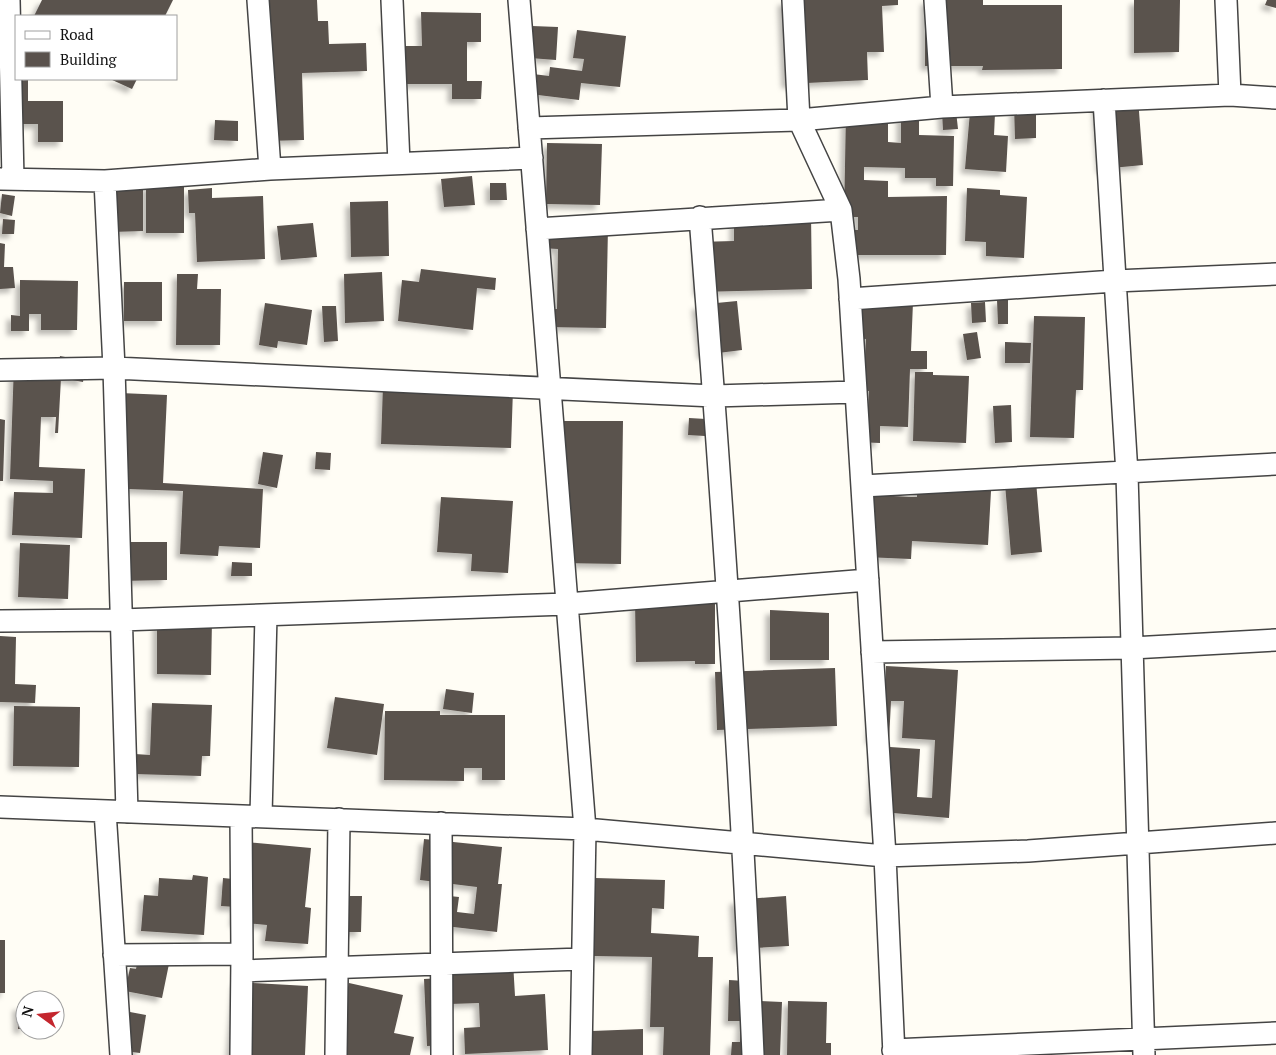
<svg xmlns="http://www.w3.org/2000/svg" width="1276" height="1055" font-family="'PT Serif',serif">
	<defs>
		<filter id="shadow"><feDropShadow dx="-4.5" dy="4.5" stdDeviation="2.5" flood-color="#0004"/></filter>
	</defs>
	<rect width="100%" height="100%" fill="#fffdf5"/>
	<path fill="#5a524d" filter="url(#shadow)" d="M 42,0 L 173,0 L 165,16 L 34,16 Z
		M 262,0 L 317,0 L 318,21 L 328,21 L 329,44 L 366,43 L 367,71 L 302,73 L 304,140 L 266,141 Z
		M 795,0 L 898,0 L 898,5 L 882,6 L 884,52 L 867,52 L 868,80 L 786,84 L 782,1 Z
		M 925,0 L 983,0 L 983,5 L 1062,5 L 1062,69 L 982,70 L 983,66 L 925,66 Z
		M 1134,0 L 1180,0 L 1179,52 L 1134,53 Z
		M 1267,0 L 1276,0 L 1276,8 L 1265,5 Z
		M 421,12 L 481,13 L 481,42 L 467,42 L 467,81 L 482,81 L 481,99 L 452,99 L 452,84 L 399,84 L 385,22 L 404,23 L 404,46 L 422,46 Z
		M 532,26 L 558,27 L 556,60 L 530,58 Z
		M 577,30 L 626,36 L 620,87 L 581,83 L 579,100 L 530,94 L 533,74 L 549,76 L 550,67 L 582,71 L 584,59 L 573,58 Z
		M 110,79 L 137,79 L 132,89 Z
		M 28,80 L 28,101 L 63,101 L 63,142 L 38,142 L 38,124 L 5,124 L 5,81 Z
		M 1138,98 L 1143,165 L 1101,169 L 1096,102 Z
		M 1014,105 L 1036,105 L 1036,138 L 1015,139 Z
		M 901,111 L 919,112 L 919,135 L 954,136 L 953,186 L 936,186 L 936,178 L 905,178 L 905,168 L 864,167 L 864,180 L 888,181 L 888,197 L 947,196 L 946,255 L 846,255 L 847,230 L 858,230 L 858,217 L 844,217 L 846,113 L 888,113 L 888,142 L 901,143 Z
		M 956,111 L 958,129 L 943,130 L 942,112 Z
		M 970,112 L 995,113 L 994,135 L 1008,136 L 1006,172 L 965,169 Z
		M 215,120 L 238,121 L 238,141 L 214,140 Z
		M 547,143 L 602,144 L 600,205 L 546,204 Z
		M 472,176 L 475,205 L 444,207 L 441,179 Z
		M 490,183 L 506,183 L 507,200 L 490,200 Z
		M 146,185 L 184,185 L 184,233 L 146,233 Z
		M 143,186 L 143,231 L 111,232 L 110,187 Z
		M 212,188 L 212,198 L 263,196 L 265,259 L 197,262 L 195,213 L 189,213 L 188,190 Z
		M 967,188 L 1000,190 L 1000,195 L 1027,197 L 1024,258 L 986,256 L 986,242 L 965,241 Z
		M 2,194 L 15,196 L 12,216 L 0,213 Z
		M 388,201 L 389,256 L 351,257 L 350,202 Z
		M 811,215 L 812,289 L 698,292 L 697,242 L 734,241 L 734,217 Z
		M 3,219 L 15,220 L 14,234 L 2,234 Z
		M 313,223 L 317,257 L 281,260 L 277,226 Z
		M 542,225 L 608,227 L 606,328 L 546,327 L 546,309 L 557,309 L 558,249 L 541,248 Z
		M 0,243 L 5,244 L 4,267 L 13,267 L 15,288 L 0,289 Z
		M 421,269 L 496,278 L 495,290 L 477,288 L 473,330 L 398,321 L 402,280 L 419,282 Z
		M 382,272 L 384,321 L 345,323 L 344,274 Z
		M 177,274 L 198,274 L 197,289 L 221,289 L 220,345 L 176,345 Z
		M 20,280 L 78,281 L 77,330 L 41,330 L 41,314 L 29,314 L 29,331 L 11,331 L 11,315 L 20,316 Z
		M 124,282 L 162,282 L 162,321 L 124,321 Z
		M 851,299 L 913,302 L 911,351 L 927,351 L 927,369 L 910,369 L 908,427 L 880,426 L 880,443 L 856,442 L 868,409 L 869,391 L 853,391 L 854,356 L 865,357 L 866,339 L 850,338 Z
		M 997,300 L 1008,300 L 1008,324 L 998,324 Z
		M 737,301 L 742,350 L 702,355 L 696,305 Z
		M 985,302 L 986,322 L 972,323 L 971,303 Z
		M 265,303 L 312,310 L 307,345 L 278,341 L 277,348 L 259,345 Z
		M 322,306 L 336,306 L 338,341 L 324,342 Z
		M 1034,316 L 1085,317 L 1083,390 L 1076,390 L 1074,438 L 1030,437 Z
		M 977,332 L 981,358 L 967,360 L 963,334 Z
		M 1005,342 L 1031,343 L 1030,363 L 1005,363 Z
		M 60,356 L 86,361 L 83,382 L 61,378 L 58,433 L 55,433 L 56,417 L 41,417 L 39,467 L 85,469 L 82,538 L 12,535 L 14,492 L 53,493 L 53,481 L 10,479 L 14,364 L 57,376 Z
		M 915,372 L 933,372 L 933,375 L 969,376 L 966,443 L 913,441 Z
		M 383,385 L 513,389 L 511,448 L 381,444 Z
		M 120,393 L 167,395 L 163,483 L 263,489 L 260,548 L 219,546 L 218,556 L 180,554 L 183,491 L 128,489 L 129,469 L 117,468 Z
		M 1011,405 L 1012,442 L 995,443 L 993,406 Z
		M 689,418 L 706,419 L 705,436 L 688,435 Z
		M 0,419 L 5,420 L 3,481 L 0,481 Z
		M 563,421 L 623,421 L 621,564 L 560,563 Z
		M 263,452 L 283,455 L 277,488 L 258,484 Z
		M 316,452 L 331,453 L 330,470 L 315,469 Z
		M 1036,481 L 1042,552 L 1011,555 L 1005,484 Z
		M 917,485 L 991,491 L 988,545 L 912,541 L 911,559 L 865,557 L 869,495 L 917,497 Z
		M 441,497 L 513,501 L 508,573 L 471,571 L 472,554 L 437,552 Z
		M 120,542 L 167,542 L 167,580 L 120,581 Z
		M 20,543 L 70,545 L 68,599 L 18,597 Z
		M 232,562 L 252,563 L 252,576 L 231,576 Z
		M 635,601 L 715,604 L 715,664 L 695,664 L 695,661 L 636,662 Z
		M 770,610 L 829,613 L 829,660 L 770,660 Z
		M 157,618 L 212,619 L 211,675 L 157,674 Z
		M 0,636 L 16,637 L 15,684 L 36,685 L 35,703 L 0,702 Z
		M 886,666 L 958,670 L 949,818 L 871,811 L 875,746 L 920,749 L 917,797 L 932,798 L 935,740 L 902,738 L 904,701 L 891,701 L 889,741 L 870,740 L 874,679 L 886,679 Z
		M 835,668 L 837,726 L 717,730 L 715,672 Z
		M 446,689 L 474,693 L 472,713 L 443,709 Z
		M 335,697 L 384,704 L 377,755 L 327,748 Z
		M 152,703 L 212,705 L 210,756 L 202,756 L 201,776 L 134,774 L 135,754 L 150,755 Z
		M 14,706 L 80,707 L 79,767 L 13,766 Z
		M 385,711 L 440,711 L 440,715 L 505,715 L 505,780 L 482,780 L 482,768 L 464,768 L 464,781 L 384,780 Z
		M 424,839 L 502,847 L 498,884 L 502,884 L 497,932 L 445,926 L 440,895 L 459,897 L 457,912 L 474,914 L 477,887 L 420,880 Z
		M 246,842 L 311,848 L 305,907 L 311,908 L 308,944 L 265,941 L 267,925 L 234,922 L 236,907 L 221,906 L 223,878 L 243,880 Z
		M 193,875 L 208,877 L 204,935 L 141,931 L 144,895 L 158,896 L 159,878 L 192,880 Z
		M 595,878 L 665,880 L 664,909 L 652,908 L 651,933 L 699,936 L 698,957 L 713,957 L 710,1055 L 663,1055 L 664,1027 L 650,1027 L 652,957 L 593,956 Z
		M 343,896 L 362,896 L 361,932 L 343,932 Z
		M 786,896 L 789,946 L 737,949 L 734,900 Z
		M 0,940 L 5,940 L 5,993 L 0,993 Z
		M 139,953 L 170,959 L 162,998 L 125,991 L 130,968 L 136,969 Z
		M 513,962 L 515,996 L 545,994 L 548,1050 L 465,1054 L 464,1028 L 480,1027 L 479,1003 L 450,1004 L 452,1045 L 427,1046 L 424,979 L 442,978 L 441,965 Z
		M 729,980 L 761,982 L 760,1001 L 782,1002 L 780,1055 L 731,1055 L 732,1042 L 740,1042 L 741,1021 L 728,1021 Z
		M 236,982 L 308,986 L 305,1055 L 230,1055 Z
		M 349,983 L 403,995 L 394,1033 L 414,1037 L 410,1055 L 338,1055 L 338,1028 Z
		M 788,1001 L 827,1002 L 826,1043 L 831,1043 L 831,1055 L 787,1055 Z
		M 17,1006 L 25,1006 L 25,1029 L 18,1029 Z
		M 130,1012 L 146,1015 L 140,1053 L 124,1051 Z
		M 643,1029 L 643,1055 L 593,1055 L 592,1031 Z"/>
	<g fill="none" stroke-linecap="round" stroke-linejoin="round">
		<defs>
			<path id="minor" d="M 9,0 L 13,179
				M 258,0 L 270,169
				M 392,0 L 399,163
				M 519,0 L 585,829 L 581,1055
				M 793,0 L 799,120 L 841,210 L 849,279 L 885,856 L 894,1055
				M 935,0 L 942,107
				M 1226,0 L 1230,95
				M 1104,100 L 1127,474 L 1144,1055
				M 529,128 L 799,120 L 942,107 L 1230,95 L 1276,98
				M 0,179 L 105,181 L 270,169 L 532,158
				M 105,181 L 114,368 L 127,812
				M 700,217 C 722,496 741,775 753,1055
				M 537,229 L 841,210
				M 850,299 L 1115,281 L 1276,274
				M 0,370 L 114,368 L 714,396 L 856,392
				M 862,486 L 1276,464
				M 0,621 L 121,620 L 567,604 L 868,580
				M 872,652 L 1132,648 L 1276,640
				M 0,807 L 585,829 L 885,856 L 1028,851 L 1276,833
				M 105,811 L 121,1055
				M 241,816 L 242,954 L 241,1055
				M 261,816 L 266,615
				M 441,823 L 442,1055
				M 114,955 L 242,954
				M 242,971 L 582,959
				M 893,1050 L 1276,1033
				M 336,1055 L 339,819"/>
		</defs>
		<use href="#minor" stroke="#444" stroke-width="24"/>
		<use href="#minor" stroke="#fff" stroke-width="21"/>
	</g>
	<rect x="15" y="15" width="162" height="65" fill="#ffffff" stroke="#a0a0a0"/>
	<rect x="25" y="31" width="25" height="8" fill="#ffffff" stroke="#a0a0a0"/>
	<text x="60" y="40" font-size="15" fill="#111111">Road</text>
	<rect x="25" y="52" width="25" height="15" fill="#5a524d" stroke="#a0a0a0"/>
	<text x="60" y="65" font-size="15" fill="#111111">Building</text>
	<g transform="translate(40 1015) rotate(285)"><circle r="24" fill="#ffffff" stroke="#a0a0a0"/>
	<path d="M0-4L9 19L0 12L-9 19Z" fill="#c4262e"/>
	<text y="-8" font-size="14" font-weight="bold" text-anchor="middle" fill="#111111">N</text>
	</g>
</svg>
